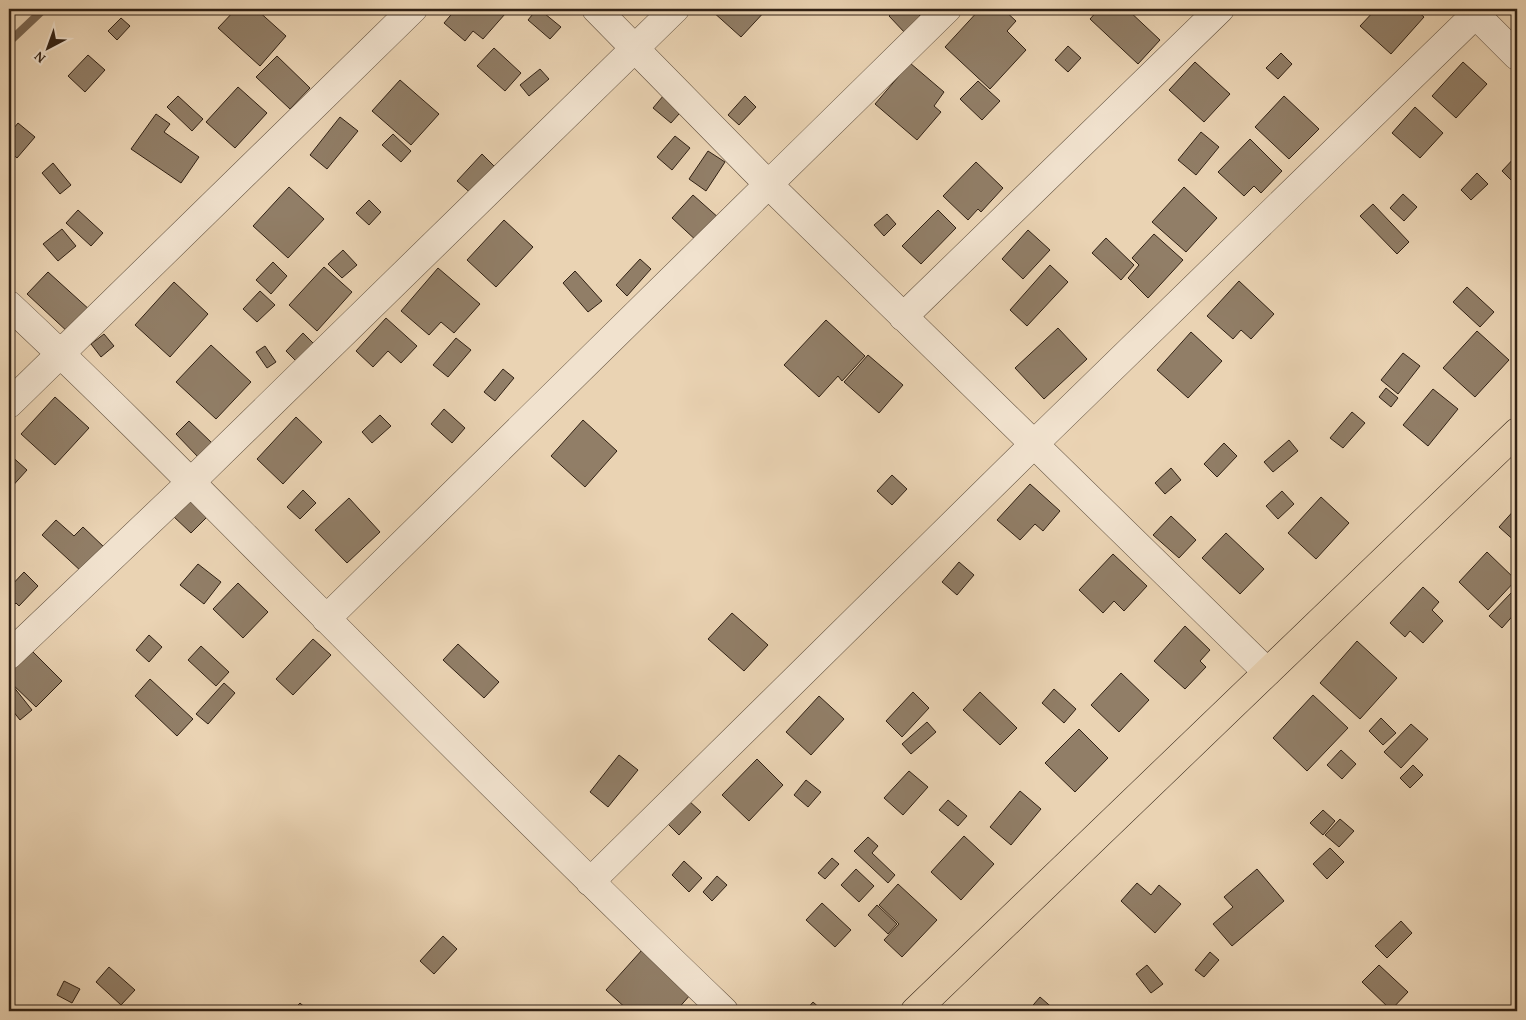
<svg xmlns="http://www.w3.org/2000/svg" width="1526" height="1020" font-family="'Gentium Book Plus',serif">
	<rect width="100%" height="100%" fill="#ead3b3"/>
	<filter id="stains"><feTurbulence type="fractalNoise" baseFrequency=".004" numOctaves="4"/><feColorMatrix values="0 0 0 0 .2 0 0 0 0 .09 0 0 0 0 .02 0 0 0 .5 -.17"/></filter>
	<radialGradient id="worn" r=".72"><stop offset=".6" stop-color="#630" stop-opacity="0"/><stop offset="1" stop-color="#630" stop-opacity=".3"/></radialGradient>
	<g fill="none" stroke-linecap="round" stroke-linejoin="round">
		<path stroke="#7a6753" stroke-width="8" d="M 9,42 L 44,9"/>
	</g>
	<path fill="#917e67" stroke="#312114" d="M 236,9 L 256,9 L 286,36 L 260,66 L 218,28 Z
		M 456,9 L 498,9 L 505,14 L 483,39 L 473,31 L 465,41 L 444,23 Z
		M 537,9 L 539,9 L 561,27 L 550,39 L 528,20 Z
		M 713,9 L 767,9 L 741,37 L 712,11 Z
		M 896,9 L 913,9 L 923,19 L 906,34 L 889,16 Z
		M 980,9 L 1003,9 L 1016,21 L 1007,31 L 1026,50 L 990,89 L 945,47 Z
		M 1099,9 L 1127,9 L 1160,40 L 1138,64 L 1090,19 Z
		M 1376,9 L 1415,9 L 1424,17 L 1391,54 L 1360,26 Z
		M 121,18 L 130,26 L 117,40 L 108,31 Z
		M 1068,46 L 1081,58 L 1068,72 L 1055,60 Z
		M 494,48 L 521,73 L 505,91 L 477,66 Z
		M 1281,53 L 1292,64 L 1278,79 L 1266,68 Z
		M 88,55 L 105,70 L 85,92 L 68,76 Z
		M 277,56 L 310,88 L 290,109 L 256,77 Z
		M 1195,62 L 1230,94 L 1204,122 L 1169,90 Z
		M 1463,62 L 1487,84 L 1456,118 L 1432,96 Z
		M 910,63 L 944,92 L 934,106 L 941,112 L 917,140 L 875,104 Z
		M 540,69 L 549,79 L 529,96 L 520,85 Z
		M 400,80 L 439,114 L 411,145 L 372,111 Z
		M 978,81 L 1000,101 L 982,120 L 960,99 Z
		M 238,87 L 267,113 L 235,148 L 206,122 Z
		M 669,89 L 687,105 L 671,123 L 653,108 Z
		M 178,96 L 203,119 L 192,131 L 167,107 Z
		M 745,96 L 756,107 L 739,125 L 728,115 Z
		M 1284,96 L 1319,129 L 1289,159 L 1255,127 Z
		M 1415,107 L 1443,133 L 1420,158 L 1392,133 Z
		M 156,114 L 170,124 L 164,132 L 199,157 L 181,183 L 131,149 Z
		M 340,117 L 358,131 L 327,169 L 310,155 Z
		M 18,123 L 35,137 L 17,158 L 9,151 L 9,134 Z
		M 1201,132 L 1219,147 L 1196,175 L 1178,160 Z
		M 393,134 L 411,151 L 401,162 L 382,145 Z
		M 675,136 L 690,148 L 672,170 L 657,157 Z
		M 1250,139 L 1282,171 L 1261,193 L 1254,186 L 1244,196 L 1218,172 Z
		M 708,151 L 725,162 L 706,191 L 689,179 Z
		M 482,154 L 498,170 L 474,196 L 457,181 Z
		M 1517,155 L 1517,182 L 1515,184 L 1502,171 Z
		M 976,162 L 1003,188 L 981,212 L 978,209 L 968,220 L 943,196 Z
		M 53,163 L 71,185 L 60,194 L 42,173 Z
		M 1477,173 L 1488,184 L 1471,200 L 1461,190 Z
		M 289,187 L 324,219 L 288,258 L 253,226 Z
		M 1184,187 L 1217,218 L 1186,252 L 1152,222 Z
		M 1403,194 L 1417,207 L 1404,221 L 1390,208 Z
		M 693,195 L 720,219 L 699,243 L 672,218 Z
		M 369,200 L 381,212 L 369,225 L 356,213 Z
		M 1373,204 L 1409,242 L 1397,254 L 1360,216 Z
		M 78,210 L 103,233 L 91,246 L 66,223 Z
		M 938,210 L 956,228 L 921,264 L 902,246 Z
		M 887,214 L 896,224 L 884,236 L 874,225 Z
		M 504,220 L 533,247 L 496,287 L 467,260 Z
		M 62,229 L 76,246 L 58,261 L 43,244 Z
		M 1028,230 L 1050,250 L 1023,279 L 1002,259 Z
		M 1154,234 L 1183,260 L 1148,298 L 1128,278 L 1139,265 L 1132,258 Z
		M 1106,238 L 1134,265 L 1121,280 L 1092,253 Z
		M 343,250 L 357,265 L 342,278 L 328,264 Z
		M 640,259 L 651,269 L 627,296 L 616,285 Z
		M 273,262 L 287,276 L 271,294 L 256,280 Z
		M 1050,265 L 1068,282 L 1027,326 L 1010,310 Z
		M 324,267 L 352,292 L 317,331 L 289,305 Z
		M 438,268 L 480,304 L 454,333 L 441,322 L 429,335 L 401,311 Z
		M 575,271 L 602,301 L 588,312 L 563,283 Z
		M 48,272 L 91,311 L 70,334 L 27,294 Z
		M 1239,281 L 1274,314 L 1251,339 L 1241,330 L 1233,339 L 1207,316 Z
		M 174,282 L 208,314 L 170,357 L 135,325 Z
		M 1467,287 L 1494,312 L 1480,327 L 1453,302 Z
		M 260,291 L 275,305 L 257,322 L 243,309 Z
		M 386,318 L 417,346 L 401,363 L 388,351 L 373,367 L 356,351 Z
		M 826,320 L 865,356 L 842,381 L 838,376 L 819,397 L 784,365 Z
		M 1058,328 L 1087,359 L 1044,399 L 1015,368 Z
		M 1477,331 L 1509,360 L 1475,397 L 1443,368 Z
		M 1191,332 L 1222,361 L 1188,398 L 1157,370 Z
		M 303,333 L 314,344 L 296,361 L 286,351 Z
		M 104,334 L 114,346 L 101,357 L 91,344 Z
		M 456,338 L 471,350 L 448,377 L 433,365 Z
		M 211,345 L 251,382 L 216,419 L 176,382 Z
		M 265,346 L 276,362 L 267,368 L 256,352 Z
		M 1403,353 L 1420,366 L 1398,394 L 1381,380 Z
		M 868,355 L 903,385 L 879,413 L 844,382 Z
		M 503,369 L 514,378 L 495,401 L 484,392 Z
		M 1386,388 L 1398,398 L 1391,407 L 1379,397 Z
		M 1433,389 L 1458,409 L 1428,446 L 1403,425 Z
		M 55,397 L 89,428 L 55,465 L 21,434 Z
		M 444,409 L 465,428 L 452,443 L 431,424 Z
		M 1352,412 L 1365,423 L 1343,448 L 1330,438 Z
		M 380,415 L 391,426 L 372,443 L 362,432 Z
		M 296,417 L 322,442 L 283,484 L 257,459 Z
		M 583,420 L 617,451 L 585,487 L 551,456 Z
		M 189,421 L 212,443 L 198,457 L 176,434 Z
		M 1289,440 L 1298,451 L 1273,472 L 1264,462 Z
		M 1224,443 L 1237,456 L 1217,477 L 1204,464 Z
		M 9,454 L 27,470 L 9,490 Z
		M 1171,468 L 1181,480 L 1165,494 L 1155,483 Z
		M 892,475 L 907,489 L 892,505 L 877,491 Z
		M 1030,484 L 1060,511 L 1043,531 L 1035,524 L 1020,540 L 997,520 Z
		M 303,490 L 316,503 L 300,519 L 287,507 Z
		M 1282,491 L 1294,504 L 1278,519 L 1266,506 Z
		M 192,496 L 211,513 L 191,533 L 173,516 Z
		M 1321,497 L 1349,523 L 1316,559 L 1288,533 Z
		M 349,498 L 380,532 L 347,563 L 315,530 Z
		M 1517,507 L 1517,543 L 1499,527 Z
		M 1171,516 L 1196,540 L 1179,558 L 1153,535 Z
		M 56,520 L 74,536 L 83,527 L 105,548 L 82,572 L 42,535 Z
		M 1226,533 L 1264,569 L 1240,594 L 1202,558 Z
		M 1487,552 L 1516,580 L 1488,610 L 1459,582 Z
		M 1113,554 L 1147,586 L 1124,611 L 1114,601 L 1103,613 L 1079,590 Z
		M 959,562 L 974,575 L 957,595 L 942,582 Z
		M 198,564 L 221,582 L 204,604 L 180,585 Z
		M 24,572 L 38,586 L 19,606 L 16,603 L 9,610 L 9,588 Z
		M 238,583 L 268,612 L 243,638 L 213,609 Z
		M 1423,587 L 1439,602 L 1432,610 L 1443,621 L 1423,643 L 1410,631 L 1405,637 L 1390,623 Z
		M 1511,593 L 1517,599 L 1517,611 L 1502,628 L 1489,616 Z
		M 732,613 L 768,645 L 744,671 L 708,639 Z
		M 1185,626 L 1210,650 L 1200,661 L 1206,667 L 1185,689 L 1154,661 Z
		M 149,635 L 162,647 L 149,662 L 136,650 Z
		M 313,639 L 331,655 L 293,695 L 276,679 Z
		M 1357,641 L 1397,678 L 1360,719 L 1320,683 Z
		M 458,644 L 499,682 L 484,698 L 443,660 Z
		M 201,646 L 229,672 L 216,686 L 188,660 Z
		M 31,650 L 62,681 L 36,707 L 9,681 L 9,672 Z
		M 1121,673 L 1149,700 L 1119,732 L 1091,705 Z
		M 150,679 L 193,719 L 177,736 L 135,696 Z
		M 9,681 L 32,710 L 20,720 L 9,706 Z
		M 224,683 L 235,693 L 208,724 L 196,714 Z
		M 1054,689 L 1076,709 L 1064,723 L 1042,703 Z
		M 913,692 L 929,708 L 902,737 L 886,721 Z
		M 980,692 L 1017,728 L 1000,745 L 963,710 Z
		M 1313,695 L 1348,728 L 1307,771 L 1273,738 Z
		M 819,696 L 844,719 L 811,755 L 786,732 Z
		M 1381,718 L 1396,733 L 1383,745 L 1369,731 Z
		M 927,722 L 936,732 L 911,754 L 902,744 Z
		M 1411,724 L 1428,739 L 1401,768 L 1384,752 Z
		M 1079,729 L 1108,758 L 1075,792 L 1045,763 Z
		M 1341,750 L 1356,764 L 1342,779 L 1327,765 Z
		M 619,755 L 638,770 L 608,807 L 590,792 Z
		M 757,759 L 783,785 L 749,821 L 722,795 Z
		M 1413,765 L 1423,775 L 1410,788 L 1400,778 Z
		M 909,771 L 928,787 L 903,815 L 884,798 Z
		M 806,780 L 821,792 L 808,807 L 794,795 Z
		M 1020,791 L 1041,809 L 1011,845 L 990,827 Z
		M 688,800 L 701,812 L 679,835 L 667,823 Z
		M 948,800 L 967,816 L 958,826 L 939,810 Z
		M 1323,810 L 1335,821 L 1323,835 L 1310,823 Z
		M 1340,819 L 1354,831 L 1339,847 L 1325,835 Z
		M 964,836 L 994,864 L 961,900 L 931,872 Z
		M 868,837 L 878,846 L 872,853 L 895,875 L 888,883 L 854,851 Z
		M 1330,848 L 1344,862 L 1327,879 L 1313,864 Z
		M 832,858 L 839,864 L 825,879 L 818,873 Z
		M 684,861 L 702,878 L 689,892 L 672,875 Z
		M 856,869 L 874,886 L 859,902 L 841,885 Z
		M 1257,869 L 1284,901 L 1232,946 L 1213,924 L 1233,907 L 1224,897 Z
		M 717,876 L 727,885 L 712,901 L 703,892 Z
		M 1137,883 L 1151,895 L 1159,885 L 1181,904 L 1155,933 L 1121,901 Z
		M 898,884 L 937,920 L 902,957 L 884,940 L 899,924 L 879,905 Z
		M 822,903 L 851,930 L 835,947 L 806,920 Z
		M 877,905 L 897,924 L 888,934 L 868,915 Z
		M 1401,921 L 1412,933 L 1387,958 L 1375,946 Z
		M 443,936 L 457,949 L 434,974 L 420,961 Z
		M 642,950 L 691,994 L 676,1011 L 629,1011 L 606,990 Z
		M 1210,952 L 1219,960 L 1204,977 L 1195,970 Z
		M 1147,965 L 1163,984 L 1151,993 L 1136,974 Z
		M 1379,965 L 1408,992 L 1391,1010 L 1362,982 Z
		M 109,967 L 135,990 L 121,1005 L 96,982 Z
		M 64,981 L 80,989 L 72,1003 L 57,995 Z
		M 1040,997 L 1056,1011 L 1028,1011 Z
		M 813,1002 L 823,1011 L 805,1011 Z
		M 300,1003 L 309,1011 L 292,1011 Z"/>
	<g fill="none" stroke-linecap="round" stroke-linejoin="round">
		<defs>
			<path id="minor" d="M 596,9 L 768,184 L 1267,672
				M 1470,9 L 1517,56
				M 9,305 C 117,406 220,512 325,617 C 457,750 589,882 724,1011
				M 903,317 L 1220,9
				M 9,404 L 413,9
				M 326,619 L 947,9
				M 9,655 L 191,482 L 675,9
				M 590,882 L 1033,445 L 1481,9"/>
			<path id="major" d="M 915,1011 L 1517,432"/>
		</defs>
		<use href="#minor" stroke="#5f4e3c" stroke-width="29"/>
		<use href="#major" stroke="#312114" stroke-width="29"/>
		<use href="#minor" stroke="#f1e2ce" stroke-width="28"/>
		<use href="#major" stroke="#ead3b3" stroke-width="28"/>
	</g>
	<rect width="1526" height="1020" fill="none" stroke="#ead3b3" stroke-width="30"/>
	<rect x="10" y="10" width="1506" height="1000" fill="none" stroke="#312114" stroke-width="2.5"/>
	<rect x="15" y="15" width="1496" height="990" fill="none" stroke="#312114"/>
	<g transform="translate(48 48) rotate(221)" stroke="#f1e2ce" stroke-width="4" paint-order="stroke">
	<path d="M0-4L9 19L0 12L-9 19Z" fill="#312114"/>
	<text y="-8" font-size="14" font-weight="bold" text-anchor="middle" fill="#312114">N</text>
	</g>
	<rect width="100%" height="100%" filter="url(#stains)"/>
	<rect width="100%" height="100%" fill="url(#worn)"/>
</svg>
